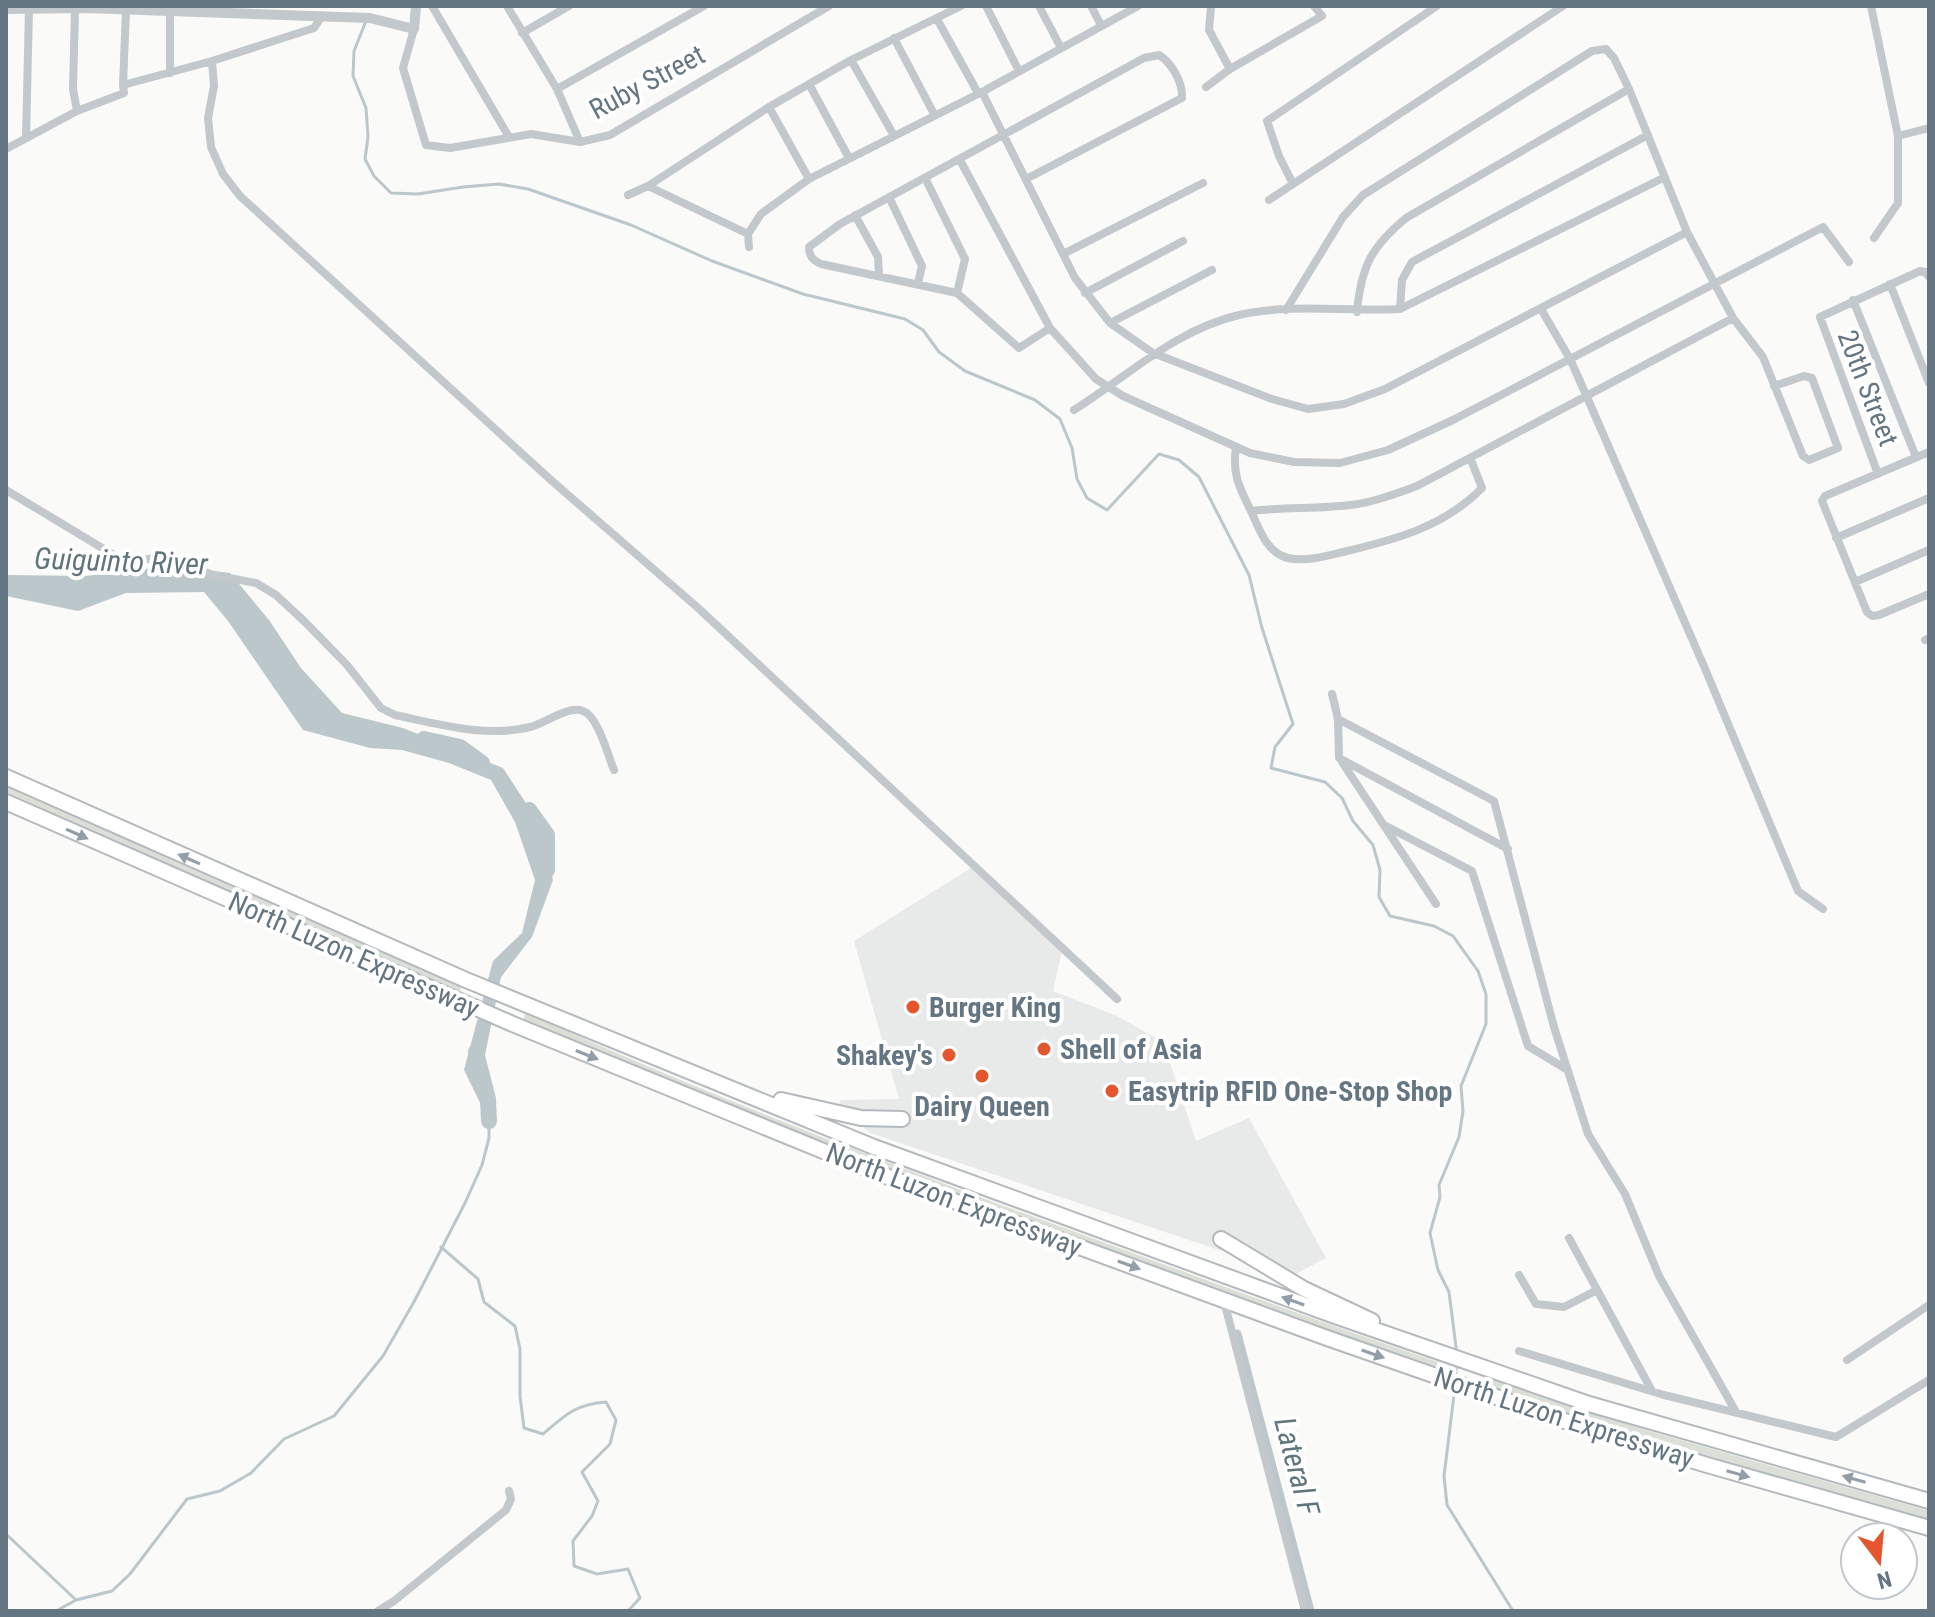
<svg xmlns="http://www.w3.org/2000/svg" width="1935" height="1617" font-family="'Roboto Condensed',sans-serif">
	<rect width="100%" height="100%" fill="#fafaf8"/>
	<path fill="#e8e9e9" d="M 971,868 L 1062,951 L 1053,991 L 1117,1016 L 1163,1042 L 1196,1141 L 1249,1118 L 1326,1258 L 1294,1275 L 870,1133 L 838,1106 L 841,1100 L 899,1099 L 854,941 Z"/>
	<path fill="#dadfd7" d="M 6,784 L 194,870 L 462,986 L 458,993 L 6,792 Z
		M 526,1012 C 685,1086 851,1149 1015,1210 C 1156,1261 1296,1314 1438,1362 L 1436,1370 C 1130,1261 820,1156 523,1020 Z
		M 1484,1377 L 1649,1431 L 1929,1511 L 1929,1522 L 1645,1441 L 1481,1387 Z"/>
	<path fill="#bbc7cb" d="M 170,566 L 230,573 L 269,620 L 301,668 L 342,713 L 403,728 L 503,768 L 541,826 L 553,880 L 532,937 L 501,977 L 479,1084 L 489,1121 L 464,1070 L 493,961 L 522,933 L 535,880 L 515,822 L 491,780 L 449,763 L 402,750 L 370,748 L 303,730 L 228,621 L 204,592 L 126,593 L 78,611 L 6,596 L 6,575 L 85,576 Z"/>
	<g fill="none" stroke-linecap="round" stroke-linejoin="round">
		<path stroke="#bbc7cb" stroke-width="3" d="M 366,21 L 354,51 L 353,76 L 366,108 L 368,137 L 365,159 L 374,176 L 391,193 L 418,194 L 463,187 L 499,184 L 528,189 L 631,225 L 712,261 L 803,294 L 905,319 L 923,330 L 939,352 L 965,371 L 1035,400 L 1060,419 L 1072,448 L 1077,479 L 1087,498 L 1107,510 L 1159,454 L 1179,460 L 1199,477 L 1249,575 L 1262,628 L 1293,724 L 1275,747 L 1271,768 L 1325,782 L 1342,798 L 1353,821 L 1373,845 L 1380,870 L 1379,897 L 1390,916 L 1434,926 L 1453,936 L 1478,971 L 1486,994 L 1486,1024 L 1461,1086 L 1463,1111 L 1459,1137 L 1439,1185 L 1440,1197 L 1430,1233 L 1438,1270 L 1449,1292 L 1457,1355
			M 441,1247 L 478,1279 L 484,1302 L 515,1326 L 520,1349 L 520,1396 L 524,1428 L 543,1434 C 565,1415 576,1404 606,1402 L 616,1420 L 610,1444 L 582,1472 L 598,1501 L 592,1516 L 573,1541 L 574,1566 L 597,1574 L 628,1569 L 640,1598 L 628,1611
			M 1455,1379 L 1457,1363
			M 1455,1387 L 1444,1476 L 1447,1505 L 1513,1611
			M 6,1534 L 76,1600
			M 56,1611 L 76,1600 L 112,1591 L 130,1574 L 187,1499 L 220,1491 L 251,1473 L 284,1439 L 334,1416 L 383,1356 L 415,1300 L 465,1203 L 482,1165 L 489,1138 L 489,1121"/>
		<path stroke="#bbc7cb" stroke-width="9" d="M 1237,1334 L 1310,1611"/>
		<path stroke="#bbc7cb" stroke-width="16" d="M 424,739 L 460,747 L 482,763
			M 529,810 L 547,835 L 547,870
			M 476,1052 L 488,1099 L 489,1121"/>
		<defs>
			<path id="motorway" d="M 6,777 L 466,980 L 874,1147 L 1335,1316 L 1589,1404 L 1929,1501
				M 6,802 L 515,1025 L 872,1171 L 1327,1338 L 1582,1427 L 1707,1465 L 1929,1528
				M 781,1100 L 861,1118 L 902,1119
				M 1221,1239 L 1304,1289 L 1372,1321"/>
		</defs>
		<use href="#motorway" stroke="#b4b9bd" stroke-width="18"/>
		<path stroke="#c3c8cc" stroke-width="8" d="M 432,6 L 509,137
			M 507,6 L 557,89 L 580,142
			M 986,6 L 1019,71
			M 1039,6 L 1061,48
			M 1091,6 L 1101,25
			M 1871,6 L 1898,136 L 1929,128
			M 75,9 L 73,89 L 77,111
			M 937,19 L 978,93
			M 414,29 L 403,68 L 426,145 L 450,148 L 531,134 L 580,142 L 610,135 L 829,6
			M 522,33 L 569,6
			M 894,38 L 934,114
			M 851,60 L 893,134
			M 212,61 L 214,86 L 208,118 L 211,147 L 223,174 L 240,196 L 552,481 L 697,607 L 1117,999
			M 1230,69 L 1322,16 L 1314,6
			M 170,73 L 170,11
			M 809,84 L 849,158
			M 123,85 L 126,10
			M 1206,87 L 1230,69 L 1209,30 L 1211,6
			M 557,89 L 704,6
			M 982,92 L 1075,278 L 1110,323 L 1153,353 L 1272,399 L 1308,409 L 1344,404 L 1385,389 L 1687,232
			M 769,107 L 809,179
			M 26,138 L 29,9
			M 6,149 L 77,111 L 124,93 L 123,85 L 212,61 L 314,28 L 322,16
			M 960,160 L 1050,328 L 1096,379 L 1123,396 L 1250,453 L 1294,462 L 1340,463 L 1388,450 L 1453,420 L 1823,227 L 1849,262
			M 925,178 L 965,259 L 957,293
			M 1026,179 L 1182,98 C 1183,83 1172,63 1159,55 L 1144,58 L 840,224 L 809,247 C 809,257 813,260 821,264 L 957,293 L 1019,348 L 1050,328
			M 1293,184 L 1279,156 L 1267,121 L 1437,6
			M 648,186 L 748,234
			M 628,195 L 648,186 L 769,107 L 851,60 L 961,6
			M 889,197 L 922,266 L 918,283
			M 1269,200 L 1563,6
			M 855,215 L 878,257 L 879,275
			M 1874,238 L 1898,203 L 1898,136
			M 749,247 L 748,234 L 761,214 L 809,179 L 982,92 L 1138,6
			M 1065,253 L 1203,183
			M 1890,284 L 1929,383
			M 1085,293 L 1183,241
			M 1853,300 L 1916,457
			M 1400,309 L 1402,280 L 1412,262 L 1648,135
			M 1541,309 L 1570,359 L 1587,397 L 1706,671 L 1798,891 L 1823,909
			M 1286,310 L 1343,217 L 1363,195 L 1592,51 L 1606,49 L 1614,58 L 1629,89 L 1687,232 L 1733,318 L 1763,357 L 1803,456 L 1809,460 L 1838,448 L 1812,378 L 1804,376 L 1774,386
			M 1357,312 C 1361,267 1371,247 1406,218 L 1629,89
			M 1110,323 L 1212,270
			M 1074,410 C 1128,376 1175,330 1239,315 C 1291,303 1348,312 1400,309 L 1665,177
			M 1236,447 C 1232,474 1239,487 1251,511 C 1259,529 1267,553 1288,558 C 1305,562 1327,556 1343,552 C 1394,540 1444,527 1482,488 L 1471,460
			M 1929,452 L 1825,496 L 1822,501 L 1867,612 L 1872,616 L 1879,615 L 1929,594
			M 1878,474 L 1820,317 L 1920,271 L 1925,272 L 1929,277
			M 6,490 L 132,566 L 143,560 L 159,557 L 214,575 L 256,583 L 276,595 L 305,622 L 347,665 L 381,708 L 395,715 C 438,724 487,738 530,727 C 545,724 567,705 583,711 C 598,716 608,756 614,770
			M 1251,511 C 1284,507 1317,509 1351,505 C 1374,502 1395,494 1417,486 L 1733,318
			M 1836,538 L 1929,498
			M 1855,582 L 1929,550
			M 1925,640 L 1929,638
			M 1332,694 L 1338,719 L 1339,758 L 1508,849
			M 1338,719 L 1494,801 L 1554,1027 L 1588,1134 L 1625,1194 L 1659,1276 L 1736,1412
			M 1342,762 L 1436,904
			M 1386,826 L 1472,871 L 1528,1046 L 1566,1069
			M 1569,1238 L 1652,1391
			M 1519,1275 L 1536,1304 L 1564,1307 L 1597,1290
			M 1224,1301 L 1305,1611
			M 1519,1351 L 1664,1395 L 1836,1437 L 1929,1380
			M 1847,1360 L 1929,1305
			M 378,1611 L 394,1601 L 506,1510 L 511,1499 L 509,1491"/>
		<path stroke="#c3c8cc" stroke-width="10" d="M 6,9 L 85,8 L 370,18 L 414,29 L 416,6"/>
		<use href="#motorway" stroke="#fff" stroke-width="14"/>
	</g>
	<defs><path id="oneway-solid" d="M-6-.8H1V-3.2L6.5 0L1 3.2V.8H-6Z" transform="scale(2)"/></defs>
	<g fill="#939fa8">
		<use href="#oneway-solid" transform="translate(77 834) rotate(24)"/>
		<use href="#oneway-solid" transform="translate(189 859) rotate(-156)"/>
		<use href="#oneway-solid" transform="translate(587 1055) rotate(22)"/>
		<use href="#oneway-solid" transform="translate(1129 1265) rotate(20)"/>
		<use href="#oneway-solid" transform="translate(1293 1301) rotate(-160)"/>
		<use href="#oneway-solid" transform="translate(1373 1354) rotate(19)"/>
		<use href="#oneway-solid" transform="translate(1738 1474) rotate(16)"/>
		<use href="#oneway-solid" transform="translate(1854 1479) rotate(-164)"/>
	</g>
	<g fill="#e4572e" stroke="#fff" stroke-width="3">
		<circle cx="913" cy="1007" r="8"/>
		<circle cx="1044" cy="1049" r="8"/>
		<circle cx="949" cy="1055" r="8"/>
		<circle cx="982" cy="1076" r="8"/>
		<circle cx="1112" cy="1091" r="8"/>
	</g>
	<g text-anchor="middle" dominant-baseline="central" stroke-width="8" stroke-linejoin="round" paint-order="stroke">
		<g font-size="28" fill="#657683" stroke="#fff">
			<text transform="translate(647 82) rotate(-28)">Ruby Street</text>
			<text transform="translate(1868 388) rotate(69)">20th Street</text>
			<text transform="translate(354 955) rotate(24)">North Luzon Expressway</text>
			<text transform="translate(954 1200) rotate(21)">North Luzon Expressway</text>
			<text transform="translate(1564 1418) rotate(18)">North Luzon Expressway</text>
		</g>
		<g font-size="28" font-weight="bold" fill="#657683" stroke="#fff" text-anchor="start">
			<text x="929" y="1007">Burger King</text>
			<text x="1060" y="1049">Shell of Asia</text>
			<text x="933" y="1055" text-anchor="end">Shakey's</text>
			<text x="1128" y="1091">Easytrip RFID One-Stop Shop</text>
			<text x="982" y="1106" text-anchor="middle">Dairy Queen</text>
		</g>
		<g font-size="30" font-style="italic" fill="#60757c" stroke="#fff">
			<text transform="translate(121 561) rotate(2)">Guiguinto River</text>
			<text transform="translate(1297 1466) rotate(75)">Lateral F</text>
		</g>
	</g>
	<rect width="1935" height="1617" fill="none" stroke="#657683" stroke-width="16"/>
	<g transform="translate(1879 1561) rotate(164)"><circle r="38" fill="#ffffff" stroke="#c1c8cd" stroke-width="2"/>
	<path d="M0-6L14 30L0 20L-14 30Z" fill="#e4572e"/>
	<text y="-12" font-size="22" font-weight="bold" text-anchor="middle" fill="#657683">N</text>
	</g>
</svg>
